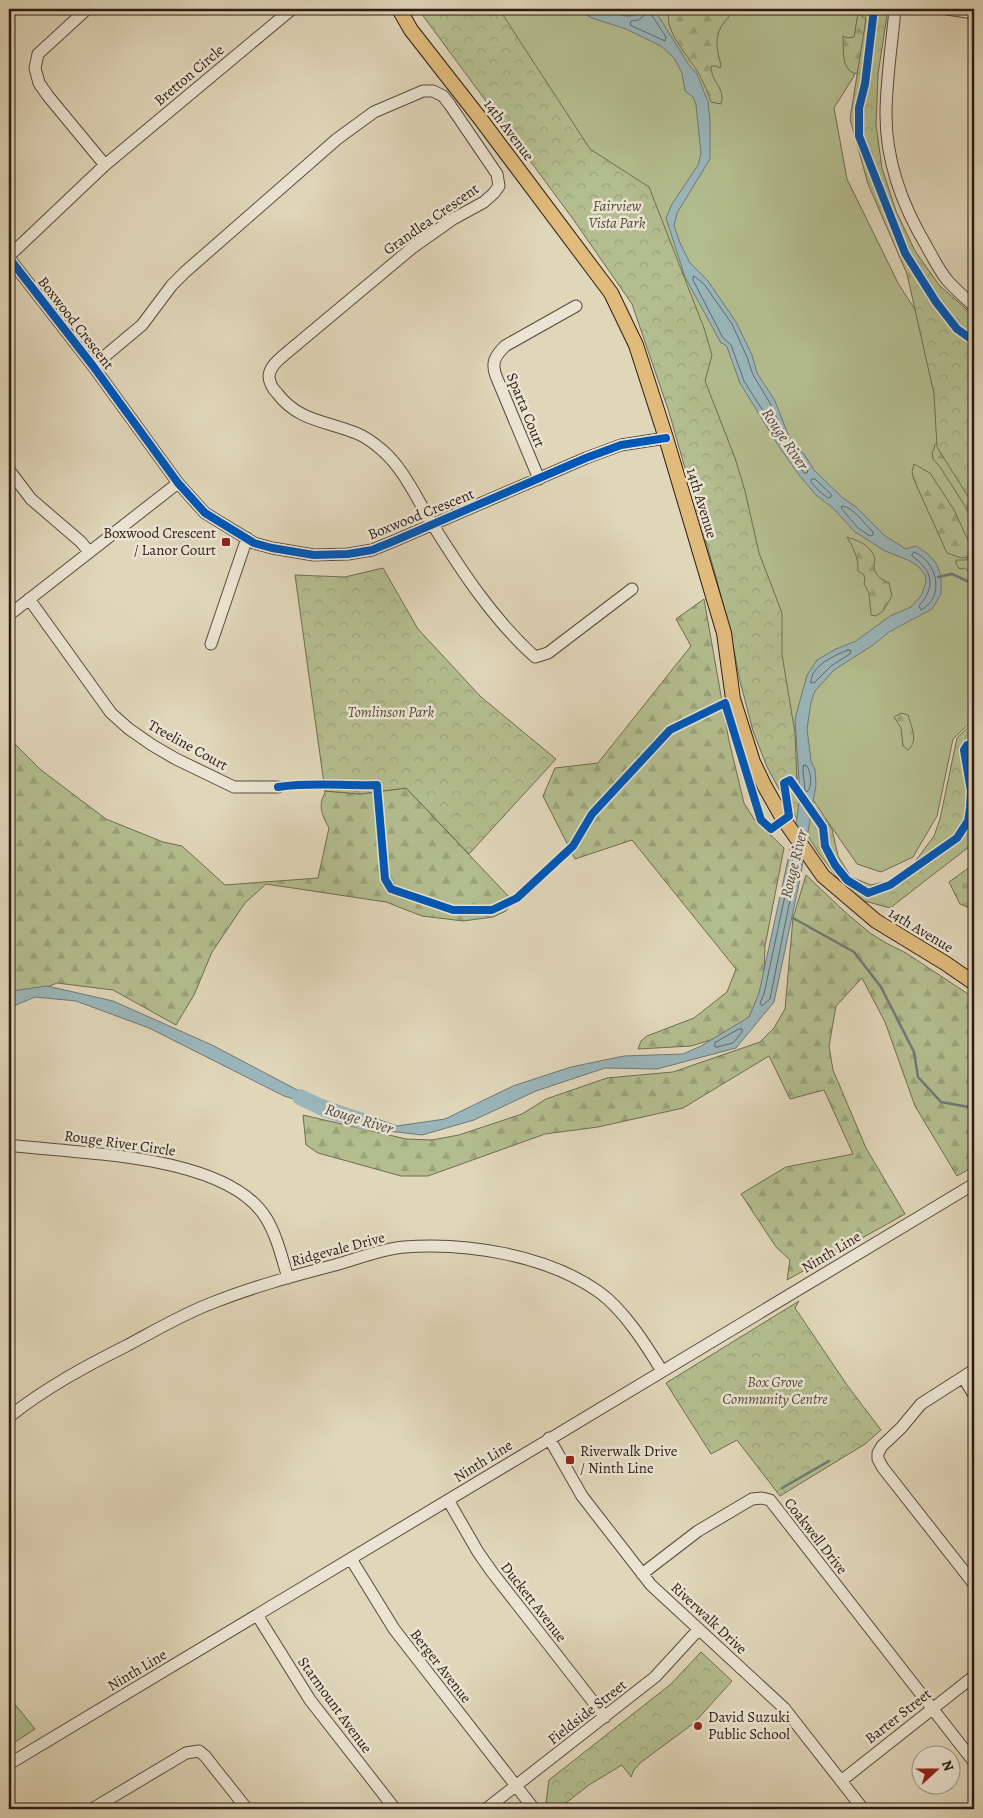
<svg xmlns="http://www.w3.org/2000/svg" width="983" height="1818" font-family="Alegreya,serif">
	<defs>
		<pattern id="forest-firs" width="22" height="20" patternUnits="userSpaceOnUse" patternTransform="scale(1.25)"><rect width="22" height="20" fill="#b3bd8f"/><path d="M5 1l3.5 6h-7zM16 11l3.5 6h-7z" fill="#9aa27a"/></pattern>
		<pattern id="cemetery-stones" width="16" height="16" patternUnits="userSpaceOnUse" patternTransform="scale(1.25)"><rect width="16" height="16" fill="#b3bd8f"/><path d="M2 7V4a2 2 0 0 1 4 0v3zM10 15v-3a2 2 0 0 1 4 0v3z" fill="#9aa27a"/></pattern>
		<pattern id="park-crowns" width="20" height="18" patternUnits="userSpaceOnUse" patternTransform="scale(1.25)"><rect width="20" height="18" fill="#b3bd8f"/><path d="M2 6a3 3 0 1 1 6 0M12 15a3 3 0 1 1 6 0" fill="none" stroke="#9aa27a"/></pattern>
	</defs>
	<rect width="100%" height="100%" fill="#e0d6b9"/>
	<filter id="stains"><feTurbulence type="fractalNoise" baseFrequency=".004" numOctaves="4"/><feColorMatrix values="0 0 0 0 .2 0 0 0 0 .09 0 0 0 0 .02 0 0 0 .5 -.17"/></filter>
	<radialGradient id="worn" r=".72"><stop offset=".6" stop-color="#630" stop-opacity="0"/><stop offset="1" stop-color="#630" stop-opacity=".3"/></radialGradient>
	<path fill="#b3bd8f" stroke="#6f6c51" d="M 454,9 L 861,9 L 854,76 L 834,108 L 847,179 L 898,283 L 969,394 L 974,417 L 974,719 L 953,739 L 937,816 L 913,857 L 881,872 L 857,864 L 789,765 L 683,365 Z
		M 9,1697 L 35,1729 L 9,1746 Z"/>
	<path fill="url(#forest-firs)" stroke="#6f6c51" d="M 670,9 L 737,9 C 716,28 713,38 721,65 L 720,68 L 716,66 L 711,66 C 711,83 726,88 721,104 L 711,102 C 708,93 704,84 700,76 C 691,58 661,30 670,9 Z
		M 849,9 L 867,9 L 860,74 C 840,74 844,50 843,36 L 847,38 L 854,37 L 858,13 Z
		M 974,379 L 974,525 L 965,506 L 940,467 L 933,459 L 932,452 L 934,449 L 935,444 L 939,443 Z
		M 914,464 L 930,473 L 954,510 L 968,540 L 972,551 L 972,548 L 974,548 L 974,586 L 971,585 L 968,571 L 965,568 L 960,569 L 956,564 L 956,560 L 965,560 L 972,557 L 961,558 L 947,553 L 914,480 L 912,472 Z
		M 847,537 C 857,540 869,545 873,554 C 876,559 874,561 874,566 C 874,574 881,580 889,583 L 892,596 L 883,611 L 876,616 L 871,615 L 869,593 L 864,584 L 865,579 L 864,575 L 858,571 C 859,559 853,547 847,537 Z
		M 704,599 L 729,741 L 744,803 L 754,819 L 784,848 L 765,946 L 764,974 L 758,998 L 749,1017 L 721,1037 L 691,1046 L 638,1049 L 641,1041 L 647,1036 L 694,1018 L 727,992 L 736,969 L 632,840 L 575,859 L 543,796 L 555,768 L 598,763 L 691,646 L 676,619 Z
		M 901,713 L 908,715 C 911,726 919,741 908,750 L 903,746 L 901,728 L 894,717 Z
		M 9,738 L 41,770 L 106,819 L 163,842 L 182,846 L 225,885 L 318,878 L 329,828 C 323,817 317,806 325,793 L 325,791 L 360,794 L 406,788 L 513,901 L 506,911 L 493,917 L 463,921 L 422,916 L 386,902 L 266,884 L 245,903 L 212,952 L 194,995 L 176,1025 L 113,990 L 57,983 L 27,995 L 9,1009 Z
		M 806,875 L 845,912 L 870,933 L 886,943 L 906,953 L 974,998 L 974,1166 L 957,1176 L 915,1106 L 885,1022 L 862,978 L 836,1006 L 829,1046 L 833,1070 L 866,1148 L 905,1214 L 787,1280 L 790,1260 L 776,1247 L 741,1194 L 786,1167 L 853,1154 L 824,1090 L 790,1099 L 769,1056 L 683,1108 L 598,1127 L 545,1134 L 428,1176 L 401,1176 L 318,1153 L 306,1145 L 303,1115 L 406,1139 L 432,1140 L 459,1135 L 522,1114 L 546,1099 L 607,1078 L 673,1072 L 760,1042 L 774,1028 L 785,1009 L 793,918 Z"/>
	<path fill="url(#cemetery-stones)" stroke="#6f6c51" d="M 974,864 L 974,910 L 960,904 L 949,882 Z"/>
	<path fill="url(#park-crowns)" stroke="#6f6c51" d="M 418,9 L 499,9 L 590,149 L 649,187 L 704,328 L 712,355 L 705,381 L 735,458 L 745,491 L 759,553 L 782,613 L 782,655 L 795,733 L 797,783 L 832,829 L 838,856 L 851,877 L 871,885 L 889,881 L 914,863 L 934,836 L 940,819 L 957,738 L 974,722 L 974,843 L 890,908 L 861,900 L 844,886 L 818,852 L 784,798 L 767,767 L 753,731 L 740,681 L 730,630 L 716,577 L 669,412 L 632,304 L 573,219 Z
		M 851,9 L 888,9 L 878,74 L 876,125 L 882,168 L 896,211 L 915,251 L 939,285 L 974,316 L 974,506 L 937,447 L 934,394 L 907,274 L 868,184 L 850,119 L 866,19 Z
		M 383,568 L 418,629 L 481,697 L 556,759 L 469,854 L 406,788 L 360,794 L 325,791 L 295,575 L 345,577 Z
		M 799,1301 L 795,1308 L 847,1385 L 881,1430 L 865,1444 L 780,1496 L 737,1440 L 711,1454 L 666,1383 Z
		M 701,1652 L 732,1681 L 694,1723 L 640,1763 L 634,1770 L 631,1777 L 622,1765 L 589,1785 L 558,1809 L 551,1809 L 546,1803 L 549,1780 L 671,1684 Z"/>
	<path fill="#9ab6bb" stroke="#6e7878" d="M 575,9 C 586,9 598,7 608,9 C 615,10 619,16 627,16 C 637,17 643,9 654,9 L 689,65 L 697,74 L 708,102 L 710,120 L 710,159 L 677,213 L 674,226 L 680,243 L 690,263 L 708,281 L 736,322 L 752,355 L 757,373 L 775,401 L 789,437 L 797,447 L 804,454 L 814,470 L 843,498 L 856,507 L 885,536 L 906,549 L 916,546 L 928,554 L 936,563 L 941,576 L 941,594 L 932,609 L 889,632 L 873,645 L 834,670 L 815,691 L 811,702 L 807,729 L 811,761 L 815,770 L 816,785 L 800,879 L 774,1002 L 736,1048 L 657,1069 L 605,1068 L 536,1091 L 474,1120 L 422,1135 L 372,1129 L 355,1123 L 345,1115 L 284,1096 L 149,1028 L 76,1001 L 35,997 L 9,1008 L 9,994 L 12,991 L 47,986 L 113,1001 L 212,1045 L 303,1093 L 397,1126 L 445,1119 L 513,1086 L 571,1067 L 624,1056 L 683,1054 L 701,1046 L 749,1017 L 759,993 L 797,818 L 800,795 L 795,719 L 807,675 L 817,660 L 836,649 L 856,641 L 890,616 L 911,607 L 921,596 L 926,582 L 925,575 L 918,566 L 908,560 L 885,551 L 855,532 L 833,508 L 816,495 L 799,475 L 778,445 L 740,383 L 727,347 L 724,344 L 721,343 L 685,277 L 666,218 L 672,204 L 698,165 L 701,153 L 696,105 L 693,97 L 685,91 L 682,73 L 674,58 L 661,46 L 626,29 L 592,18 Z"/>
	<g fill="none" stroke-linecap="round" stroke-linejoin="round">
		<path stroke="#626867" stroke-width="1" d="M 648,13 L 651,14 L 666,37 L 665,41 L 630,25 L 631,21 L 638,20 Z
			M 694,276 L 704,284 L 732,324 L 747,357 L 753,375 L 770,403 L 782,431 L 780,434 L 777,433 L 744,381 L 731,345 L 723,338 L 693,280 Z
			M 793,453 L 796,453 L 801,457 L 808,470 L 807,473 L 804,473 L 793,457 Z
			M 812,479 L 815,479 L 831,494 L 831,497 L 828,498 L 819,491 L 811,482 Z
			M 842,506 C 854,507 864,524 873,532 L 873,535 L 870,536 L 858,528 L 842,509 Z
			M 914,552 C 937,561 946,597 921,610 L 919,606 C 936,586 933,571 912,556 Z
			M 848,650 L 851,651 L 850,654 L 831,666 L 814,683 L 811,683 C 810,666 835,655 848,650 Z
			M 804,765 L 807,766 C 811,773 813,786 807,792 L 805,790 L 803,771 Z
			M 795,849 L 764,994 L 760,1003 L 762,1006 L 770,999 L 799,855
			M 739,1029 L 742,1029 L 742,1032 L 733,1043 L 717,1047 L 715,1047 L 715,1043 Z"/>
		<path stroke="#6e7878" stroke-width="2.5" d="M 938,577 L 952,574 L 967,581 L 974,580
			M 793,918 L 854,952 L 881,987 L 914,1052 L 918,1077 L 941,1102 L 974,1108
			M 782,1488 L 829,1461"/>
		<path stroke="#9ab6bb" stroke-width="16" d="M 300,1097 L 327,1110 L 366,1122"/>
		<defs>
			<path id="minor" d="M 87,9 L 38,54 L 35,68 L 39,83 L 48,96 L 105,165
				M 895,9 C 892,44 886,80 886,115 C 886,163 903,207 927,247 C 933,258 939,270 947,280 C 955,289 965,298 974,306
				M 947,9 L 974,13
				M 9,256 L 105,165 L 292,9
				M 9,258 L 93,366 L 178,483 L 205,513 L 254,543 L 272,548 L 314,555 L 348,554 L 372,550 L 394,541 L 586,458 L 621,445 L 666,438
				M 93,366 L 142,325 L 172,285 L 185,272 L 337,139 L 374,112 L 423,91 L 433,91 L 443,96 L 450,105 L 497,174 L 499,186 L 494,193 L 484,202 L 453,219 L 412,248 L 290,350 C 282,357 270,365 269,376 C 269,382 273,389 277,393 C 298,421 326,421 356,433 C 366,437 374,443 382,450 C 405,470 417,500 433,525 C 462,572 494,620 535,657 L 548,653 L 632,589
				M 9,470 L 31,499 L 81,542 L 89,552
				M 539,479 L 496,376 C 491,363 495,356 505,346 L 576,306
				M 29,599 L 111,713 L 129,729 L 152,745 L 176,759 L 234,787 L 278,787
				M 9,615 L 178,483
				M 211,644 L 247,538
				M 9,1145 C 77,1154 226,1153 266,1218 C 277,1236 282,1258 288,1278
				M 974,1370 L 921,1404 L 901,1428 L 882,1446 L 878,1453 L 878,1459 L 883,1468 L 974,1584
				M 963,1377 L 974,1395
				M 9,1417 C 45,1388 86,1366 128,1345 C 156,1330 183,1314 212,1303 C 252,1287 293,1276 335,1265 C 357,1259 381,1249 404,1247 C 466,1242 547,1255 599,1292 C 624,1310 646,1345 662,1371
				M 549,1438 L 582,1496 L 651,1585 L 784,1708 L 863,1809
				M 448,1500 L 478,1552 L 492,1572 L 605,1717
				M 351,1559 L 394,1629 L 534,1809
				M 642,1574 L 698,1531 L 752,1499 L 762,1498 L 770,1500 L 974,1762
				M 257,1615 L 310,1700 L 395,1809
				M 9,1764 L 974,1184
				M 841,1781 L 974,1676
				M 92,1809 L 186,1753 L 199,1751 L 205,1756 L 247,1809
				M 486,1809 L 655,1677 L 699,1629"/>
			<path id="major" d="M 399,9 L 411,30 L 479,117 L 611,293 L 636,345 L 666,438 L 724,633 L 733,699 L 753,762 L 764,785 L 782,817 L 823,876 L 876,921 L 945,963 L 974,983"/>
		</defs>
		<use href="#minor" stroke="#584a3c" stroke-width="13"/>
		<use href="#major" stroke="#2b1b13" stroke-width="16"/>
		<use href="#minor" stroke="#ebe4d2" stroke-width="11"/>
		<use href="#major" stroke="#e0bb7c" stroke-width="14"/>
		<defs>
			<path id="cycleway" d="M 874,9 L 865,84 L 859,108 L 859,136 L 905,253 L 936,302 L 957,329 L 974,341
				M 9,258 L 93,366 L 178,483 L 205,513 L 254,543 L 272,548 L 314,555 L 348,554 L 372,550 L 394,541 L 586,458 L 621,445 L 666,438
				M 278,787 C 312,782 343,786 377,785 L 385,879 L 391,889 L 453,910 L 492,910 L 517,898 L 573,846 L 592,814 L 670,730 L 725,703 L 761,820 L 771,829 L 789,816 L 784,783 L 790,780 L 823,827 L 825,846 L 835,865 L 847,880 L 868,893 L 890,885 L 957,838 L 968,821 L 970,808 L 971,791 L 964,750 L 967,745 L 974,746"/>
		</defs>
		<use href="#cycleway" stroke="#ebe4d2" stroke-width="11"/>
		<use href="#cycleway" stroke="#0057b8" stroke-width="8"/>
	</g>
	<g fill="#8f2418" stroke="#ebe4d2" stroke-width="2">
		<rect x="221" y="537" width="10" height="10" rx="2.5"/>
		<rect x="565" y="1455" width="10" height="10" rx="2.5"/>
		<circle cx="698" cy="1726" r="5"/>
	</g>
	<g text-anchor="middle" dominant-baseline="central" stroke-width="5" stroke-linejoin="round" paint-order="stroke">
		<g font-size="15" fill="#2b1b13" stroke="#ebe4d2">
			<text transform="translate(189 75) rotate(-40)">Bretton Circle</text>
			<text transform="translate(509 130) rotate(53)">14th Avenue</text>
			<text transform="translate(431 219) rotate(-35)">Grandlea Crescent</text>
			<text transform="translate(76 323) rotate(52)">Boxwood Crescent</text>
			<text transform="translate(526 410) rotate(68)">Sparta Court</text>
			<text transform="translate(702 503) rotate(73)">14th Avenue</text>
			<text transform="translate(421 514) rotate(-22)">Boxwood Crescent</text>
			<text transform="translate(188 745) rotate(29)">Treeline Court</text>
			<text transform="translate(921 930) rotate(31)">14th Avenue</text>
			<text transform="translate(120 1143) rotate(8)">Rouge River Circle</text>
			<text transform="translate(338 1249) rotate(-15)">Ridgevale Drive</text>
			<text transform="translate(831 1252) rotate(-31)">Ninth Line</text>
			<text transform="translate(483 1461) rotate(-32)">Ninth Line</text>
			<text transform="translate(816 1536) rotate(52)">Coakwell Drive</text>
			<text transform="translate(534 1602) rotate(52)">Duckett Avenue</text>
			<text transform="translate(709 1618) rotate(43)">Riverwalk Drive</text>
			<text transform="translate(441 1666) rotate(52)">Berger Avenue</text>
			<text transform="translate(137 1670) rotate(-31)">Ninth Line</text>
			<text transform="translate(335 1705) rotate(54)">Starmount Avenue</text>
			<text transform="translate(587 1712) rotate(-38)">Fieldside Street</text>
			<text transform="translate(898 1716) rotate(-38)">Barter Street</text>
		</g>
		<g font-size="15" font-style="italic" fill="#544c38" stroke="#ebe4d2">
			<text x="617" y="206">Fairview<tspan x="617" dy="17">Vista Park</tspan></text>
			<text x="391" y="712">Tomlinson Park</text>
			<text x="775" y="1382">Box Grove<tspan x="775" dy="17">Community Centre</tspan></text>
		</g>
		<g font-size="15" fill="#2b1b13" stroke="#ebe4d2" text-anchor="start">
			<text x="216" y="533" text-anchor="end">Boxwood Crescent<tspan x="216" dy="17">/ Lanor Court</tspan></text>
			<text x="580" y="1451">Riverwalk Drive<tspan x="580" dy="17">/ Ninth Line</tspan></text>
			<text x="708" y="1717">David Suzuki<tspan x="708" dy="17">Public School</tspan></text>
		</g>
		<g font-size="16" font-style="italic" fill="#4c4a45" stroke="#ebe4d2">
			<text transform="translate(785 439) rotate(56)">Rouge River</text>
			<text transform="translate(794 864) rotate(-76)">Rouge River</text>
			<text transform="translate(359 1119) rotate(17)">Rouge River</text>
		</g>
	</g>
	<rect width="983" height="1818" fill="none" stroke="#e0d6b9" stroke-width="30"/>
	<rect x="10" y="10" width="963" height="1798" fill="none" stroke="#2b1b13" stroke-width="2.5"/>
	<rect x="15" y="15" width="953" height="1788" fill="none" stroke="#2b1b13"/>
	<g transform="translate(936 1770) rotate(69)"><circle r="24" fill="#ebe4d2" stroke="#9e9486"/>
	<path d="M0-4L9 19L0 12L-9 19Z" fill="#8f2418"/>
	<text y="-8" font-size="14" font-weight="bold" text-anchor="middle" fill="#2b1b13">N</text>
	</g>
	<rect width="100%" height="100%" filter="url(#stains)"/>
	<rect width="100%" height="100%" fill="url(#worn)"/>
</svg>
